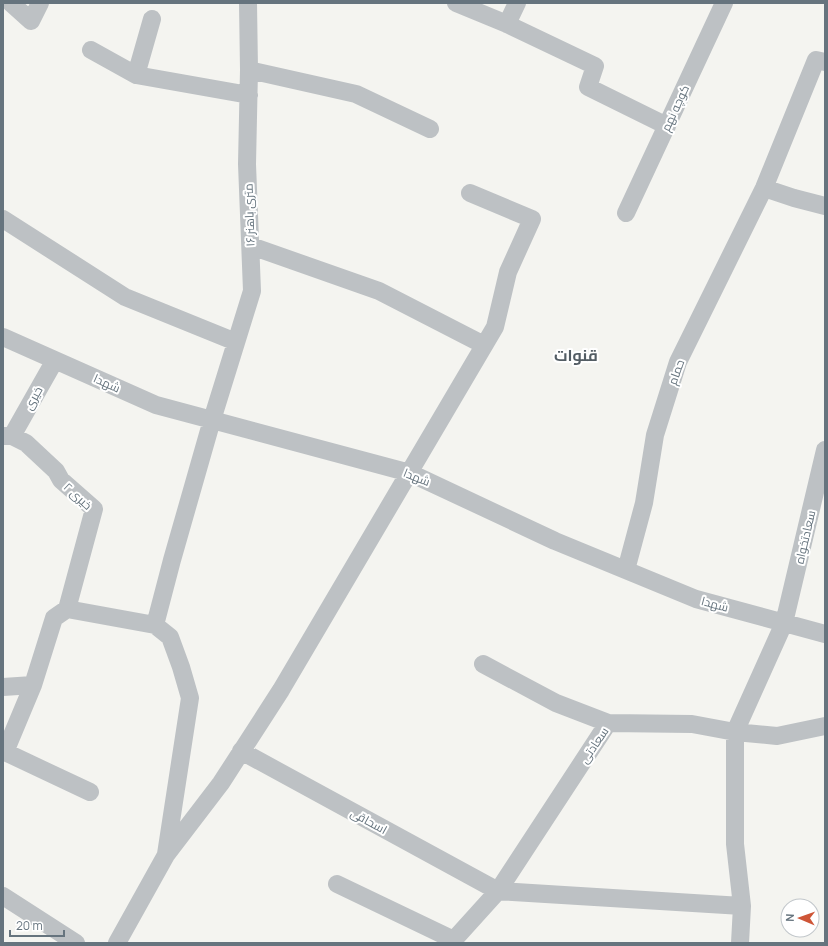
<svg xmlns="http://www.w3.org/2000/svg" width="828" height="946" font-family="Manrope,Cairo,sans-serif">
	<rect width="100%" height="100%" fill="#f4f4f0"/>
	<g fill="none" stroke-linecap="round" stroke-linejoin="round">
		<path stroke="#bdc1c4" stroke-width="18" d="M 11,3 L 31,21 L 40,3
			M 456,3 L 507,24 L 595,66 L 588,87 L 667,126
			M 507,24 L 517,3
			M 91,50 L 136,75 L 249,95
			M 249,70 L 356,94 L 430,129
			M 136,75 L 152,19
			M 764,188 L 794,198 L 825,206
			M 626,213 L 724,3
			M 3,219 L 125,297 L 236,342
			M 251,246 L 379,291 L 484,345
			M 3,337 L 156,405 L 410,473 L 555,541 L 696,599 L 825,634
			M 3,436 L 12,436 L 26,443 L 56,471 L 61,480 L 94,509 L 67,609
			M 12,436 L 55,360
			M 626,570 L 644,503 L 655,435 L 678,362 L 764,188 L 816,60 L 825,62
			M 483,664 L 556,703 L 608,723
			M 3,687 L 33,685
			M 241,751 L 498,891 L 742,906
			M 3,752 L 5,752 L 33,685 L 54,618 L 67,609 L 155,625
			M 5,752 L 90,792
			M 166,854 L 190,698 L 181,667 L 170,637 L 155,625 L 172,560 L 212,420 L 252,291 L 247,164 L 249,70 L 248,3
			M 337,884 L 454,940
			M 3,896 L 76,943
			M 117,943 L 166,855 L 221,783 L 281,690 L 495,327 L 508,272 L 532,219 L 470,193
			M 451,943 L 498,891 L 608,723 L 692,724 L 735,732 L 777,736 L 825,726
			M 740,943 L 742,906 L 735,844 L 735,732 L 784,623 L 825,450"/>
	</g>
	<g text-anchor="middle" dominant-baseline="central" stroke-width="4" stroke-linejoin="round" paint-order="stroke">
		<g font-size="12" fill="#66747e" stroke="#fff">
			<text transform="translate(675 108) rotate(-65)">کوچه نهم</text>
			<text transform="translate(249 215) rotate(-92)">۱۶ متری باهنر</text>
			<text transform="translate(676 372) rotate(-70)">حمام</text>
			<text transform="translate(107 383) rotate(24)">شهدا</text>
			<text transform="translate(33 398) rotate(-61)">خیری</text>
			<text transform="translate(417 477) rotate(22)">شهدا</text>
			<text transform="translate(78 496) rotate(43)">خیری ۲</text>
			<text transform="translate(805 537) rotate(-77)">سعادتخواه</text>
			<text transform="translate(715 604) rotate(15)">شهدا</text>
			<text transform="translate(594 745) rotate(-56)">سعادتی</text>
			<text transform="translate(369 821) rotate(29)">اسحاقی</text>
		</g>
		<g font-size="16" font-weight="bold" fill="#535d64" stroke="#fff">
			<text x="576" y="355">قنوات</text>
		</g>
	</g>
	<rect width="828" height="946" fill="none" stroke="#66747e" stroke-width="8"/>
	<g transform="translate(800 918) rotate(272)"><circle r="19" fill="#ffffff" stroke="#c2c7cb"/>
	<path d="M0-3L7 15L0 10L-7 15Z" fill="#ce5537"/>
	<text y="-6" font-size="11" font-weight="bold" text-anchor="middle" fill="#66747e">N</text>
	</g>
	<path d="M10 930v6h54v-6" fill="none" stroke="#66747e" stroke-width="2"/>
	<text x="16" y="930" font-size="12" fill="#66747e" stroke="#ffffff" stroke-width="3" paint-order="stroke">20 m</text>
</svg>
